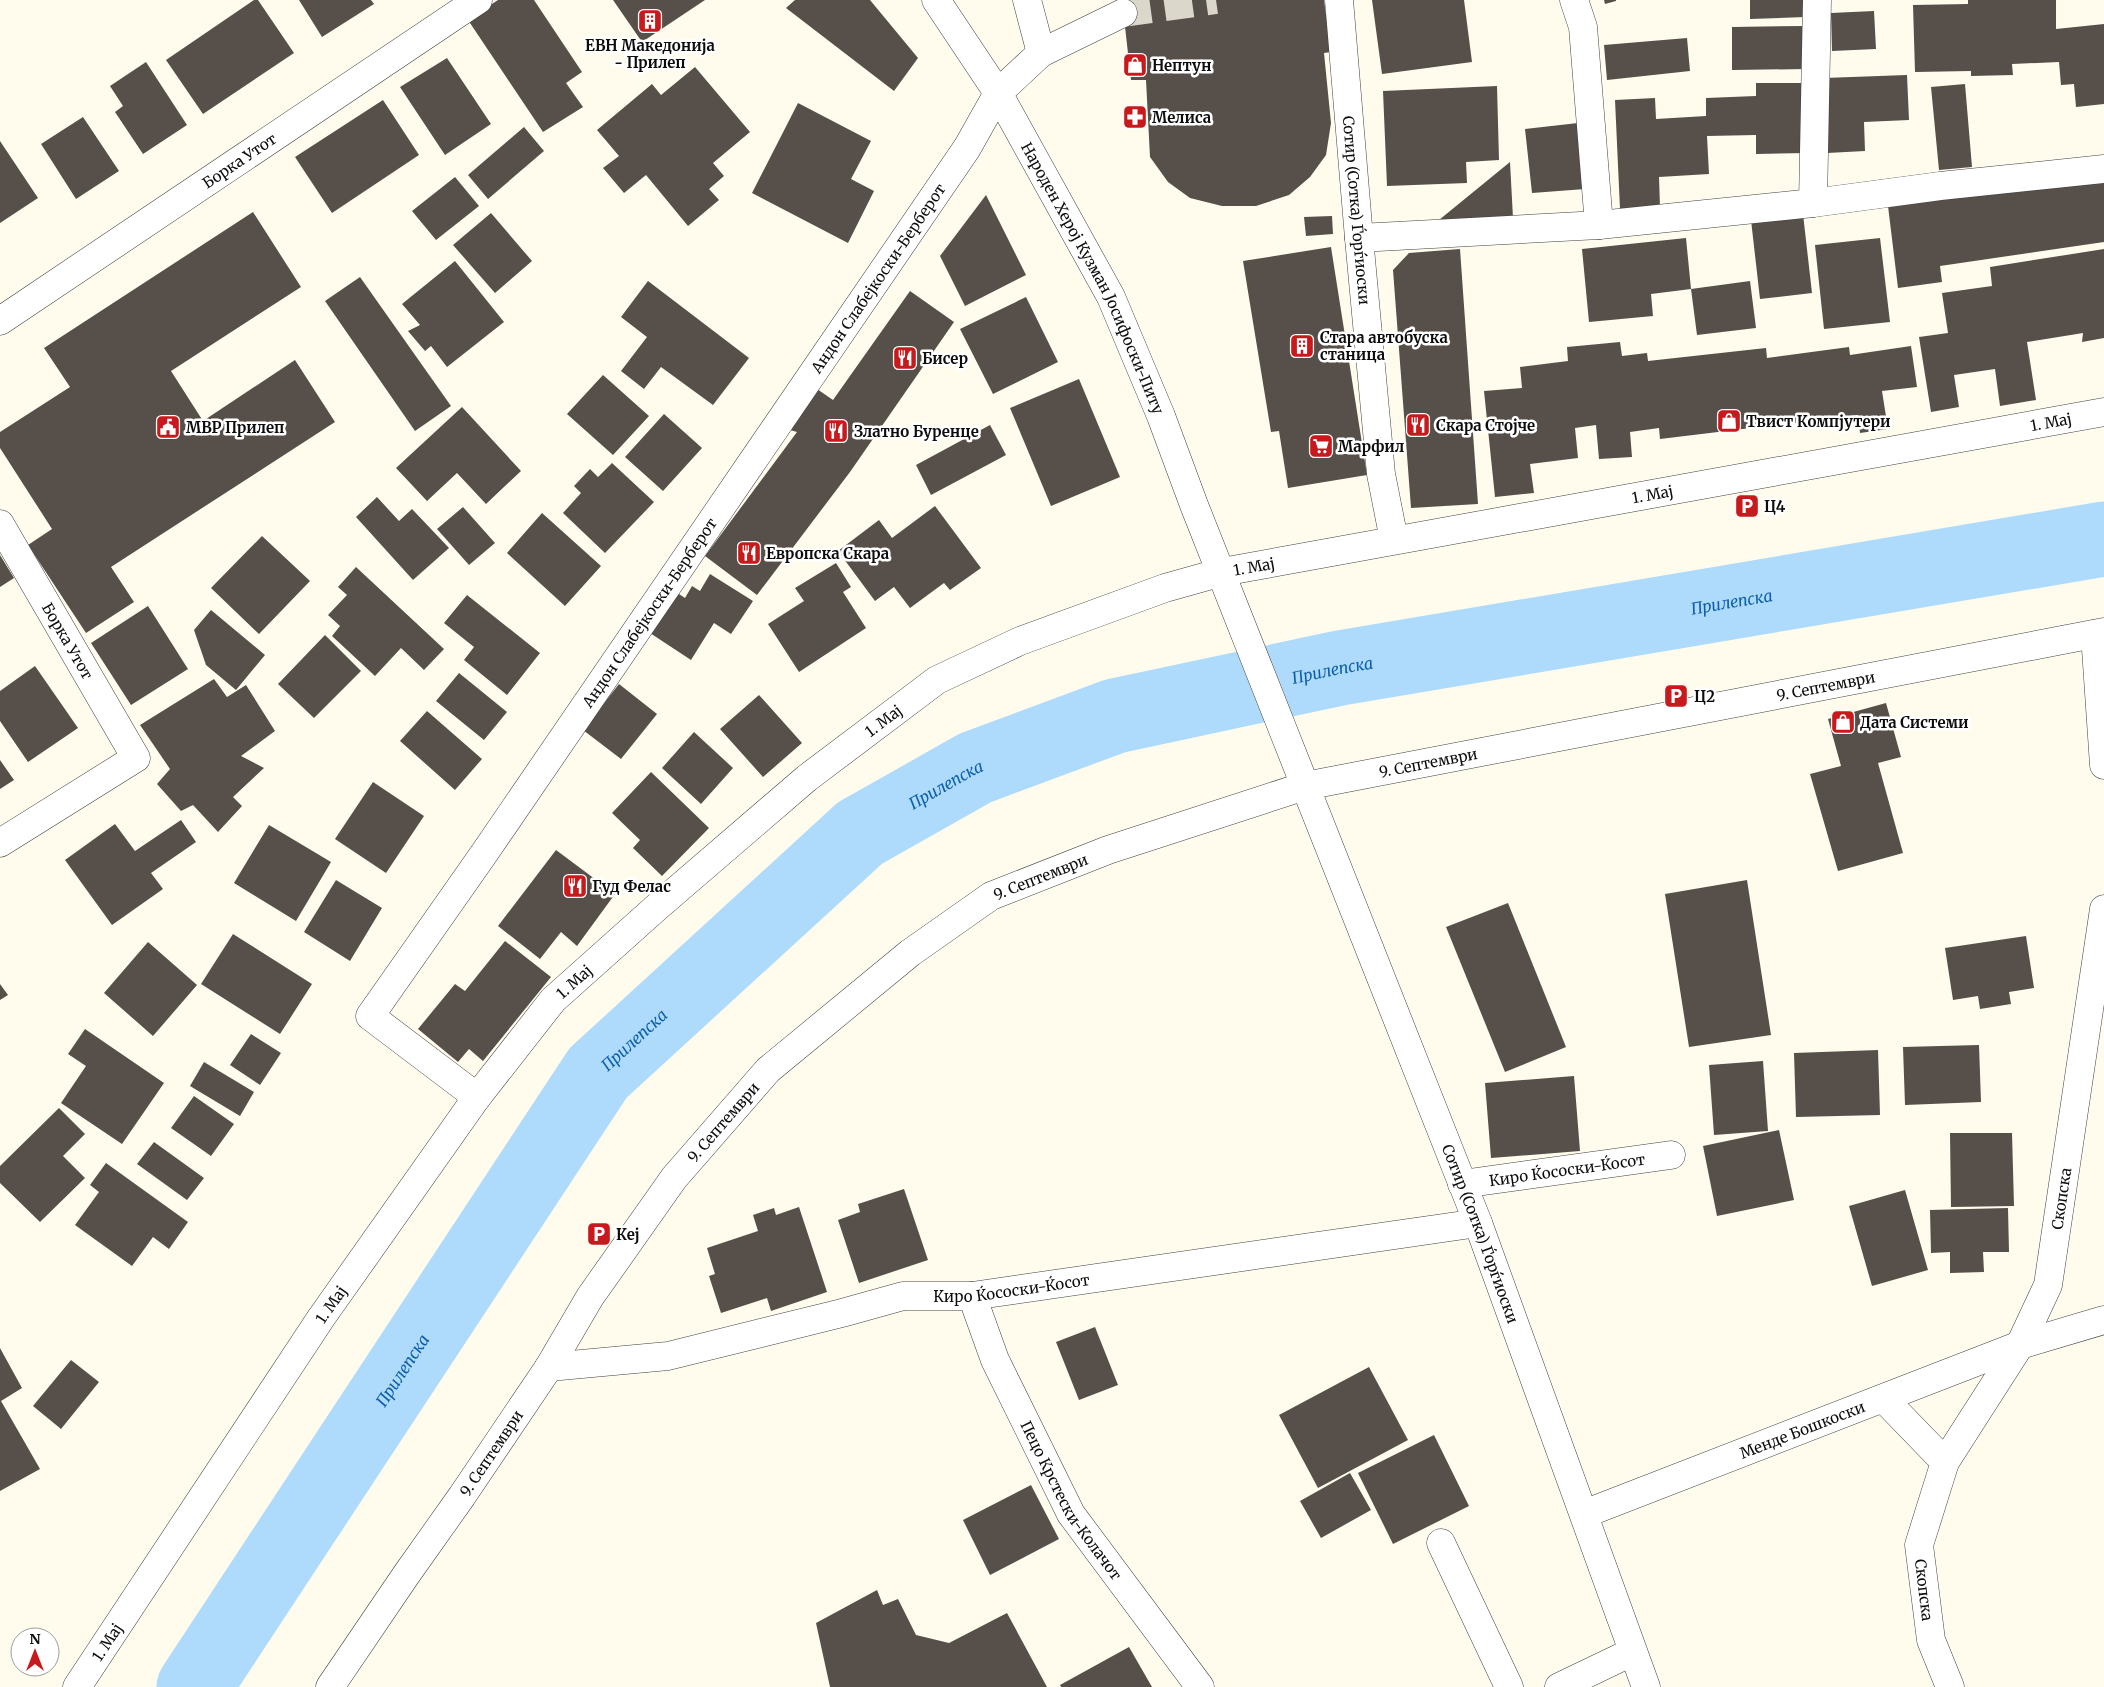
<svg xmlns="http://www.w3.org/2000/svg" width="2104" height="1687" font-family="Merriweather,serif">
	<rect width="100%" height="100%" fill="#fffced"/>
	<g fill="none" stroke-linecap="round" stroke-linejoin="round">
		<path stroke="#aedbfb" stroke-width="75" id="s1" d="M 194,1687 L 598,1073 L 860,833 L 975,768 L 1115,716 L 1340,668 L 2104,539"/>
	</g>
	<path fill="#574f49" d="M 254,0 L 258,0 L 294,53 L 203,114 L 166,60 Z
		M 299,0 L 371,0 L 374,4 L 322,37 Z
		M 498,0 L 534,0 L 582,72 L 566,83 L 583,107 L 543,132 L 468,20 Z
		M 613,0 L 705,0 L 642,42 Z
		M 795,0 L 870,0 L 918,58 L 894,91 L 786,8 Z
		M 1122,0 L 1324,0 L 1331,52 L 1324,53 L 1331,123 L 1326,155 L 1310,177 L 1289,195 L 1256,206 L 1222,206 L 1190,198 L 1168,182 L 1150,157 L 1146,80 L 1131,80 Z
		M 1372,0 L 1464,0 L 1472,62 L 1382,74 Z
		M 1604,0 L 1616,0 L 1616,1 L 1605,4 Z
		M 1750,0 L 1806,0 L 1806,17 L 1750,19 Z
		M 1968,0 L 2056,0 L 2056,29 L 2104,24 L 2104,104 L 2076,107 L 2074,84 L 2061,85 L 2059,62 L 2012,64 L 2013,75 L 1971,76 L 1971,71 L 1915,72 L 1913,5 L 1968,4 Z
		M 1874,11 L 1876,49 L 1832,51 L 1831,13 Z
		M 1805,26 L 1806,69 L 1732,70 L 1732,27 Z
		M 1687,38 L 1690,71 L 1607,80 L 1604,45 Z
		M 447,58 L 491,124 L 445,155 L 400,87 Z
		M 146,62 L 187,125 L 143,154 L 115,112 L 123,106 L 110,86 Z
		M 695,67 L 750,132 L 713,163 L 724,176 L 709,189 L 719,200 L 688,226 L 646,175 L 624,193 L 603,168 L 619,156 L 597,130 L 652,84 L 661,95 Z
		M 1907,75 L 1909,120 L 1864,122 L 1865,151 L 1827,153 L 1824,78 Z
		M 1756,83 L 1807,83 L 1808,153 L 1756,154 L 1756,135 L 1707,136 L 1709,174 L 1659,177 L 1660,207 L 1620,209 L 1615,100 L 1655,98 L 1656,119 L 1706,116 L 1706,98 L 1756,96 Z
		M 1965,84 L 1972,167 L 1939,170 L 1931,87 Z
		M 1497,86 L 1499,160 L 1466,162 L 1467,183 L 1387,186 L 1383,91 Z
		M 383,100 L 419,155 L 332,213 L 295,157 Z
		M 798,103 L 871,141 L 851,179 L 874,191 L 848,243 L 752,193 Z
		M 83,117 L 119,171 L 76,199 L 41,144 Z
		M 1578,123 L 1585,189 L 1532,193 L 1525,129 Z
		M 524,127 L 544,151 L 488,199 L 468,175 Z
		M 0,141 L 38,198 L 0,223 Z
		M 1510,162 L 1513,218 L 1439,220 Z
		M 455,177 L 479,206 L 436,240 L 412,211 Z
		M 2104,179 L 2104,242 L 1940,266 L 1942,282 L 1898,288 L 1888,206 Z
		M 986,195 L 1026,275 L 965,306 L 940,256 Z
		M 253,212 L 301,287 L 171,371 L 203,421 L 295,360 L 335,422 L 111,567 L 134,602 L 86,633 L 28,545 L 52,529 L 0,448 L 0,432 L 70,387 L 44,348 Z
		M 491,213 L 532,261 L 495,293 L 453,245 Z
		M 1803,214 L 1812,293 L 1760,299 L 1751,220 Z
		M 1332,216 L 1333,234 L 1306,236 L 1304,217 Z
		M 1686,238 L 1691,289 L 1651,294 L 1653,316 L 1589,322 L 1582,249 Z
		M 1880,238 L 1890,322 L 1824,329 L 1815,245 Z
		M 1331,247 L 1367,475 L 1288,488 L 1279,431 L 1271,432 L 1243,261 Z
		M 1460,249 L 1478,504 L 1411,508 L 1393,270 L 1409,253 Z
		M 2104,249 L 2104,338 L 2082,342 L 2083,333 L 2027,342 L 2036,400 L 2000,406 L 1995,369 L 1954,375 L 1959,407 L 1931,412 L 1919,337 L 1948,333 L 1942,293 L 1992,286 L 1990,267 Z
		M 455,261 L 504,322 L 447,367 L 431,346 L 425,351 L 408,331 L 420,325 L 402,304 Z
		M 360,277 L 451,406 L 415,431 L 325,301 Z
		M 648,281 L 749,358 L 713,405 L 661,367 L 644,389 L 621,371 L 647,337 L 621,317 Z
		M 1750,281 L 1756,328 L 1697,335 L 1691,289 Z
		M 910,291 L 954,322 L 850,472 L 757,595 L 705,556 L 797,432 L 790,430 L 817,389 L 833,400 Z
		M 1026,297 L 1058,362 L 993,394 L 960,329 Z
		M 1620,342 L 1622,356 L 1647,353 L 1648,361 L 1766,348 L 1767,358 L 1849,347 L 1850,355 L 1911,346 L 1917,387 L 1882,391 L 1888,429 L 1860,433 L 1858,415 L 1660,439 L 1659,428 L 1630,432 L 1632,457 L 1599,459 L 1596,425 L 1575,428 L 1578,458 L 1530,464 L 1534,493 L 1495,497 L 1484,391 L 1522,388 L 1520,367 L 1568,361 L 1567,347 Z
		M 603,375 L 649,416 L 613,455 L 567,414 Z
		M 1079,379 L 1120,477 L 1051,506 L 1010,408 Z
		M 462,407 L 521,471 L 486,504 L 457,473 L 427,501 L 396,468 Z
		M 664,414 L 702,448 L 663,491 L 625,457 Z
		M 990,425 L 1006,455 L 931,495 L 916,465 Z
		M 612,463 L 654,502 L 605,553 L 563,513 L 581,493 L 574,486 L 590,469 L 598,477 Z
		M 377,497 L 399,521 L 412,509 L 449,548 L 413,580 L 356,517 Z
		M 935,506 L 981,568 L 950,590 L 944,583 L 910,608 L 894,587 L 875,601 L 838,551 L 879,520 L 892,538 Z
		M 463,507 L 495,543 L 469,565 L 437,529 Z
		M 542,513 L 601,566 L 565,606 L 507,553 Z
		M 262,536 L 310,581 L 259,634 L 211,588 Z
		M 0,555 L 14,578 L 0,587 Z
		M 836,563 L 851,587 L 843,592 L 866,628 L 799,672 L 768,624 L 804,601 L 795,588 Z
		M 356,567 L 444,649 L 424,670 L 401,648 L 375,676 L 332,636 L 340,626 L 328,615 L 347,595 L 338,587 Z
		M 710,574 L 753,601 L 731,634 L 714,623 L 691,660 L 650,633 L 676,592 L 685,598 L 692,586 L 700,591 Z
		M 467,595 L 540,653 L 507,695 L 464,660 L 474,647 L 444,623 Z
		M 148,606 L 188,669 L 131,705 L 91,643 Z
		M 211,610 L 265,655 L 236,690 L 206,665 L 194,630 Z
		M 325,635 L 361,671 L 314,718 L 278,684 Z
		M 35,666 L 78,728 L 28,762 L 0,721 L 0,691 Z
		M 459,673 L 507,712 L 484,740 L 436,701 Z
		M 214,679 L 227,697 L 246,685 L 275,731 L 241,756 L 264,768 L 233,797 L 242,806 L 218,832 L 193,805 L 181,811 L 157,784 L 170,769 L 140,725 Z
		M 619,684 L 657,714 L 621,759 L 583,730 Z
		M 759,695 L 802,743 L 763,777 L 720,729 Z
		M 1886,703 L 1901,757 L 1878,763 L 1903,853 L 1838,871 L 1810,774 L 1841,766 L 1828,719 Z
		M 427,711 L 482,759 L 455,790 L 400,741 Z
		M 694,732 L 733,768 L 701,804 L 662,768 Z
		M 0,760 L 14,780 L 0,789 Z
		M 651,772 L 709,828 L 662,876 L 633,848 L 640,840 L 612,813 Z
		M 373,782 L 424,816 L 386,873 L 335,839 Z
		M 181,820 L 196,842 L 151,873 L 163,889 L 112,925 L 65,860 L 115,824 L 135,851 Z
		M 269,825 L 331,862 L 296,921 L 234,883 Z
		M 556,850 L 615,894 L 577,946 L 561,932 L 540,959 L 498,926 Z
		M 336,880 L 382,908 L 350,961 L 304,932 Z
		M 1747,880 L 1771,1035 L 1689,1047 L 1665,894 Z
		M 1508,903 L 1566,1047 L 1505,1072 L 1446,927 Z
		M 233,934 L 312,984 L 280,1034 L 201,984 Z
		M 2026,936 L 2034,988 L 2009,992 L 2011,1004 L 1980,1009 L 1978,996 L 1953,1000 L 1945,948 Z
		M 505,941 L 551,977 L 483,1061 L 469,1049 L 458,1062 L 418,1029 L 455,984 L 465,991 Z
		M 148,942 L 197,985 L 153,1036 L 104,993 Z
		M 0,984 L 8,995 L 0,1000 Z
		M 85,1029 L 164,1083 L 122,1144 L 61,1103 L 86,1066 L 68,1054 Z
		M 251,1034 L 281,1053 L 260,1085 L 230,1065 Z
		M 1979,1045 L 1981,1102 L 1905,1105 L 1903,1047 Z
		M 1878,1050 L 1880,1115 L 1796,1117 L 1794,1053 Z
		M 1763,1061 L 1768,1131 L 1714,1135 L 1709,1065 Z
		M 204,1062 L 254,1092 L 240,1116 L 190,1086 Z
		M 1574,1076 L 1580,1151 L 1491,1158 L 1485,1083 Z
		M 194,1096 L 234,1124 L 211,1156 L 171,1128 Z
		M 59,1108 L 85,1134 L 63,1156 L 85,1178 L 40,1222 L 0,1183 L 0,1166 Z
		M 1779,1130 L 1794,1200 L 1717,1216 L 1703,1146 Z
		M 1950,1133 L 2012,1133 L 2014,1206 L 1951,1207 Z
		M 154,1142 L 204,1178 L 187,1200 L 137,1164 Z
		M 106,1163 L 188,1222 L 169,1249 L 153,1237 L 132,1266 L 75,1225 L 99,1192 L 90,1185 Z
		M 904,1189 L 928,1260 L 859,1283 L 838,1220 L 860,1212 L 858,1204 Z
		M 1905,1190 L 1928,1270 L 1872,1286 L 1849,1206 Z
		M 799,1207 L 827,1292 L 771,1311 L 767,1298 L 721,1313 L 709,1276 L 715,1274 L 707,1248 L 758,1231 L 753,1215 L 774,1208 L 776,1215 Z
		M 2008,1208 L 2009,1252 L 1983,1252 L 1984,1272 L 1950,1273 L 1950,1252 L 1931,1253 L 1930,1210 Z
		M 1095,1327 L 1118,1385 L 1079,1400 L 1056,1342 Z
		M 0,1348 L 22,1388 L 1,1401 L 40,1469 L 0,1491 Z
		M 71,1360 L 99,1382 L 61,1429 L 33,1406 Z
		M 1369,1367 L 1408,1440 L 1318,1488 L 1279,1415 Z
		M 1434,1435 L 1469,1506 L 1393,1544 L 1358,1473 Z
		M 1350,1473 L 1371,1510 L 1321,1538 L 1300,1501 Z
		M 1031,1485 L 1059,1539 L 990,1575 L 963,1520 Z
		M 877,1590 L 883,1605 L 898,1599 L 916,1635 L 949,1643 L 1007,1613 L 1047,1687 L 830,1687 L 816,1623 Z
		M 1129,1647 L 1152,1687 L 1061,1687 L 1060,1685 Z"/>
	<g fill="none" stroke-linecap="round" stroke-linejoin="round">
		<path stroke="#dbd8cb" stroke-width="28" stroke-dasharray="28 14" stroke-linecap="butt" d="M 1123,13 L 1216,0"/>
		<defs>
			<path id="pedestrian" d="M 1027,0 L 1041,53"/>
			<g id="minor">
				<path id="s2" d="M 1339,0 L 1359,238 L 1381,474 L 1394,540"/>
				<path d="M 1574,0 L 1583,27 L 1599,225"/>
				<path d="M 1813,203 L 1817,0"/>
				<path d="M 1359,238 L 1599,225 L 1813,203 L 1940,186 L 2104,169"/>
				<path id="s3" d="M 0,321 L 478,0"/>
				<path id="s4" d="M 0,524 L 136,758 L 0,843"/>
				<path d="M 2095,634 L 2104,765"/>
				<path id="s5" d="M 477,1097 L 370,1016 L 483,855 L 967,148 L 998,93 L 1041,53 L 1123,13"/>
				<path id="s6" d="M 1462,1184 L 1671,1155"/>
				<path id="s7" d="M 972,1296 L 995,1360 L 1071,1514 L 1200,1687"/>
				<path id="s8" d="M 549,1367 L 668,1356 L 842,1313 L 903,1296 L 972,1296 L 1478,1223"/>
				<path d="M 1884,1399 L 1945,1462"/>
				<path id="s9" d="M 1584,1514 L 2020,1345 L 2104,1320"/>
				<path d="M 1441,1543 L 1509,1687"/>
				<path d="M 1559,1687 L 1632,1652"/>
				<path id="s10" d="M 1950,1687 L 1931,1640 L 1919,1545 L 1945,1462 L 2020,1345 L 2048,1285 L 2104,909"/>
			</g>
			<g id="tertiary">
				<path id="s11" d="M 936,0 L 998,93 L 1111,297 L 1161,416 L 1194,505 L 1478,1223 L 1646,1687"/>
				<path id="s12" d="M 77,1687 L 321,1318 L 477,1097 L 553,1000 L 657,907 L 807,778 L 937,680 L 1020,641 L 1165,588 L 1222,572 L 2104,412"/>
				<path id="s13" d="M 330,1687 L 406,1575 L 462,1496 L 549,1367 L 590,1297 L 674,1178 L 768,1070 L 910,953 L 991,896 L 1108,850 L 1305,786 L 2104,632"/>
			</g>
		</defs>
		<use href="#pedestrian" stroke="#404040" stroke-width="29"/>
		<use href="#minor" stroke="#404040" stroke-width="29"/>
		<use href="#tertiary" stroke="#404040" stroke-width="29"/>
		<use href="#pedestrian" stroke="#fff" stroke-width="28"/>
		<use href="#minor" stroke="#fff" stroke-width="28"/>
		<use href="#tertiary" stroke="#fff" stroke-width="28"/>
	</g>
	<defs>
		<symbol id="building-square" viewBox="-11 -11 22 22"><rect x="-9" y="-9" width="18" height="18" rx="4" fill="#c81a1c" stroke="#fff"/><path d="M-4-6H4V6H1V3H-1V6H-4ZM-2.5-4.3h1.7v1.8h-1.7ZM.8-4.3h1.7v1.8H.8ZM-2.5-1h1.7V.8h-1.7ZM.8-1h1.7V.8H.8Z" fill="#fff"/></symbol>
		<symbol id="shop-square" viewBox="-11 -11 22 22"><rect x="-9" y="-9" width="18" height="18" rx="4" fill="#c81a1c" stroke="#fff"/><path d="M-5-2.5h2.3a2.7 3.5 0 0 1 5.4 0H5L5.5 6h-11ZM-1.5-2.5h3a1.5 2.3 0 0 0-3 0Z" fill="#fff"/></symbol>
		<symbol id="pharmacy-square" viewBox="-11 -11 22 22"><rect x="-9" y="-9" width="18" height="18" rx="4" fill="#c81a1c" stroke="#fff"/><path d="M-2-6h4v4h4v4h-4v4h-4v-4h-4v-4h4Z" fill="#fff"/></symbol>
		<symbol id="restaurant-square" viewBox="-11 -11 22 22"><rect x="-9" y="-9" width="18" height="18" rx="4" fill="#c81a1c" stroke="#fff"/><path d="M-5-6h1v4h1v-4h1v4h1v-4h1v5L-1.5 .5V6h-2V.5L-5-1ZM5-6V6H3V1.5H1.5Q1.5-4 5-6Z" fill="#fff"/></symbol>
		<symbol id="civic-square" viewBox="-11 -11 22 22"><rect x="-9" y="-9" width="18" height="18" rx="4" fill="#c81a1c" stroke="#fff"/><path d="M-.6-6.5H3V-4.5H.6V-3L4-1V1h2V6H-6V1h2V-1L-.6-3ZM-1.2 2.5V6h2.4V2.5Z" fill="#fff"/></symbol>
		<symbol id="supermarket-square" viewBox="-11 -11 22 22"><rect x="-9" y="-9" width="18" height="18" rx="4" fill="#c81a1c" stroke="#fff"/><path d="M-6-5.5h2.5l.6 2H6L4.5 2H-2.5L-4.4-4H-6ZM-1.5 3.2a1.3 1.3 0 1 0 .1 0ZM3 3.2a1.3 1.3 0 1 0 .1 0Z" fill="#fff"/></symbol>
		<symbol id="parking-square" viewBox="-11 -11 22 22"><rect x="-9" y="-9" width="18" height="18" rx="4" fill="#c81a1c" stroke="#fff"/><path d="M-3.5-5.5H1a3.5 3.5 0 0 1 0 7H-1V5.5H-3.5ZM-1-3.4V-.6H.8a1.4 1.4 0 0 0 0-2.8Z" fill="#fff"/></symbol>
	</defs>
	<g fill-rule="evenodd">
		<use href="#building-square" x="636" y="7" width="28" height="28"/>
		<use href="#shop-square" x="1121" y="51" width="28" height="28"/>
		<use href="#pharmacy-square" x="1121" y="103" width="28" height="28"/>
		<use href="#building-square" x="1288" y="332" width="28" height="28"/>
		<use href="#restaurant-square" x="891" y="344" width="28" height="28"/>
		<use href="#shop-square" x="1715" y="407" width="28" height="28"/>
		<use href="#restaurant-square" x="1404" y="411" width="28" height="28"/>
		<use href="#civic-square" x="154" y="413" width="28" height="28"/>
		<use href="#restaurant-square" x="822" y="417" width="28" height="28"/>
		<use href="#supermarket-square" x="1307" y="432" width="28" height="28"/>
		<use href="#parking-square" x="1733" y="492" width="28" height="28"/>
		<use href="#restaurant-square" x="735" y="539" width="28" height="28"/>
		<use href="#parking-square" x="1662" y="682" width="28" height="28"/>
		<use href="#shop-square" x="1829" y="708" width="28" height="28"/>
		<use href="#restaurant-square" x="561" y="872" width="28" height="28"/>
		<use href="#parking-square" x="585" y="1220" width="28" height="28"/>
	</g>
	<g text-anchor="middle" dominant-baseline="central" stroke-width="5" stroke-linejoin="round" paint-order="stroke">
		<g font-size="15" font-weight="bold" fill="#0d0d0d" stroke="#fff" text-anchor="start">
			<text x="650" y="45" text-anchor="middle">ЕВН Македонија<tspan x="650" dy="17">- Прилеп</tspan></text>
			<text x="1152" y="65">Нептун</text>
			<text x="1152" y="117">Мелиса</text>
			<text x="1320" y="337">Стара автобуска<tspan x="1320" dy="17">станица</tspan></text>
			<text x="922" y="358">Бисер</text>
			<text x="1746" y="421">Твист Компјутери</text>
			<text x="1436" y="425">Скара Стојче</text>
			<text x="186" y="427">МВР Прилеп</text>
			<text x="854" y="431">Златно Буренце</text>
			<text x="1338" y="446">Марфил</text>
			<text x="1764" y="506">Ц4</text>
			<text x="766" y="553">Европска Скара</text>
			<text x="1694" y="696">Ц2</text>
			<text x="1860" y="722">Дата Системи</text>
			<text x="592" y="886">Гуд Фелас</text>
			<text x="616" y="1234">Кеј</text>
		</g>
		<g font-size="15" fill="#0d0d0d" stroke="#fff">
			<text stroke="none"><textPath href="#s3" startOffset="288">Борка Утот</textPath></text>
			<text stroke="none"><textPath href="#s2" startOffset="211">Сотир (Сотка) Ѓорѓиоски</textPath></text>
			<text stroke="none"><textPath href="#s5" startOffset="1030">Андон Слабејкоски-Берберот</textPath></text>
			<text stroke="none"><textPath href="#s11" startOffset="320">Народен Херој Кузман Јосифоски-Питу</textPath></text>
			<text stroke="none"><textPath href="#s12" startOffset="2484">1. Мај</textPath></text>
			<text stroke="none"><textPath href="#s12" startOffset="2079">1. Мај</textPath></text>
			<text stroke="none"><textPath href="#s12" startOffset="1674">1. Мај</textPath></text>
			<text stroke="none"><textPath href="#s5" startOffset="625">Андон Слабејкоски-Берберот</textPath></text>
			<text stroke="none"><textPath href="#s4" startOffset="135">Борка Утот</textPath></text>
			<text stroke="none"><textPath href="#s13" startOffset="1904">9. Септември</textPath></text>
			<text stroke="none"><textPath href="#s12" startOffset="1269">1. Мај</textPath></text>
			<text stroke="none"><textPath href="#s13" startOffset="1499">9. Септември</textPath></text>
			<text stroke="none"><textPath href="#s13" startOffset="1094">9. Септември</textPath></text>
			<text stroke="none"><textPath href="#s12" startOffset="864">1. Мај</textPath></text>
			<text stroke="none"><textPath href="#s13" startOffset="689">9. Септември</textPath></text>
			<text stroke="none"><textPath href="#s6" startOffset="106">Киро Ќососки-Ќосот</textPath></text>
			<text stroke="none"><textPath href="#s10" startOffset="526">Скопска</textPath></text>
			<text stroke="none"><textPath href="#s11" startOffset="1352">Сотир (Сотка) Ѓорѓиоски</textPath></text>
			<text stroke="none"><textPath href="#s8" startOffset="471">Киро Ќососки-Ќосот</textPath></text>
			<text stroke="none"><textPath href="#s12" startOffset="459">1. Мај</textPath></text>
			<text stroke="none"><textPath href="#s9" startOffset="234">Менде Бошкоски</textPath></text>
			<text stroke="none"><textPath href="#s13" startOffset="284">9. Септември</textPath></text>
			<text stroke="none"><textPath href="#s7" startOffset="228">Пецо Крстески-Колачот</textPath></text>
			<text transform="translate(1924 1590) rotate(83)">Скопска</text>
			<text stroke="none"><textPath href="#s12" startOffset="54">1. Мај</textPath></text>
		</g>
		<g font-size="16" font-style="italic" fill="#0d5fa8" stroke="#fff">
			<text stroke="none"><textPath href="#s1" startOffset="1999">Прилепска</textPath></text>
			<text stroke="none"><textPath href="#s1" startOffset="1594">Прилепска</textPath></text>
			<text stroke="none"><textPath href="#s1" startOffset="1189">Прилепска</textPath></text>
			<text stroke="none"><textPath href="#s1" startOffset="784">Прилепска</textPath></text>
			<text stroke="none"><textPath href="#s1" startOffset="379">Прилепска</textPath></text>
		</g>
	</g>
	<g transform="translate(35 1652)"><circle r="24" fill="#ffffff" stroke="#9e9e9e"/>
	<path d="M0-4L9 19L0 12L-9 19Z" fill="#c81a1c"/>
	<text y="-8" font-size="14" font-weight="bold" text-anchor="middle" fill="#0d0d0d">N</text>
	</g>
</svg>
